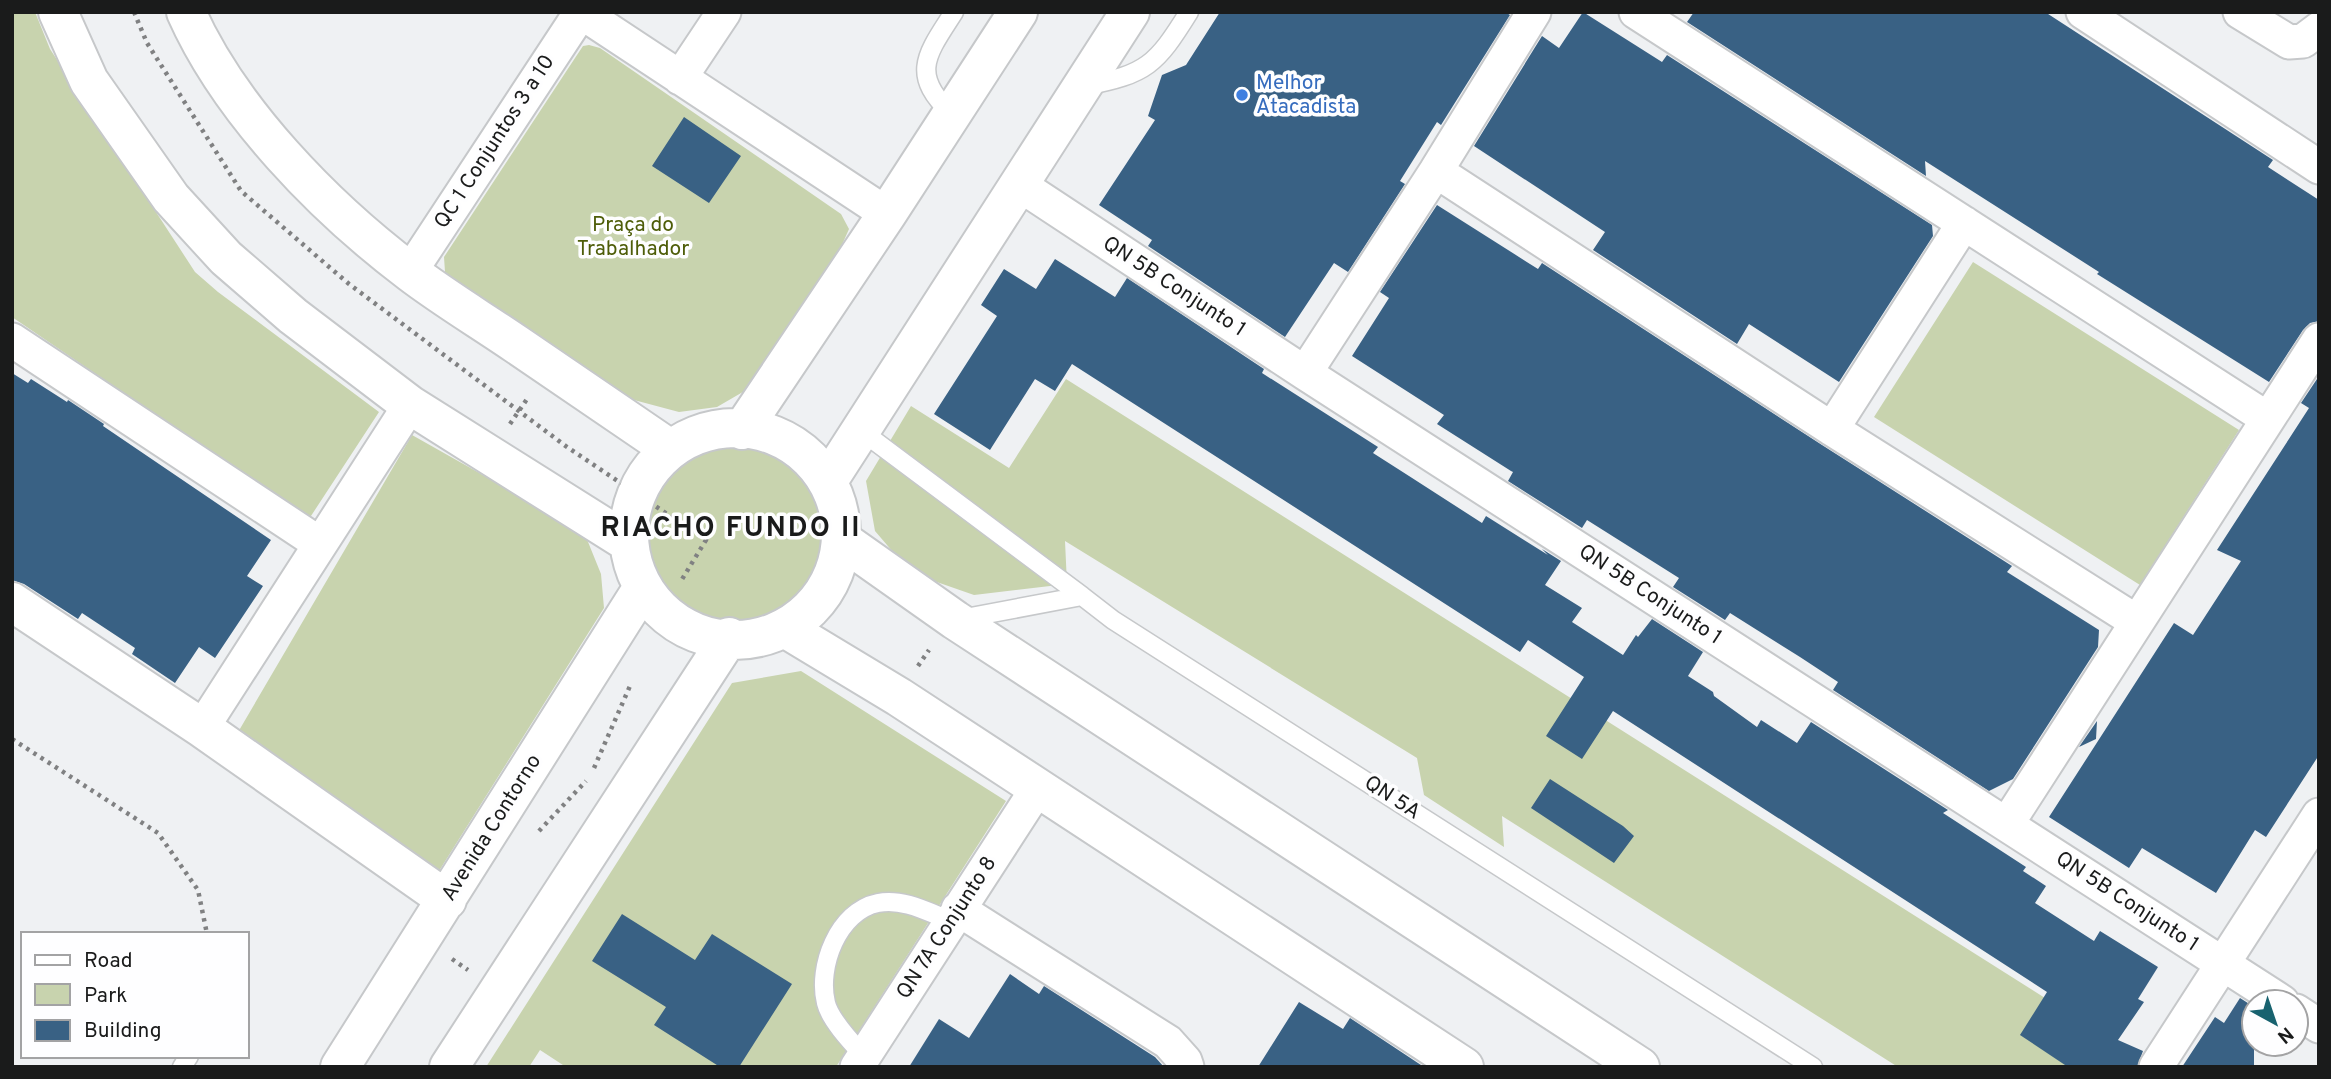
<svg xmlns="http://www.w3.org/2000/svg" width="2331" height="1079" font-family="Overpass,sans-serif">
	<rect width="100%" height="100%" fill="#eff1f3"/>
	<path fill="#c8d3ae" d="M 12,12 L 35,12 L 50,49 L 195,272 L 218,292 L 379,412 L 309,519 L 12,317 Z
		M 589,45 L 600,48 L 841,214 L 849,229 L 841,247 L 774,356 L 748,389 L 717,407 L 679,412 L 634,400 L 589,373 L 515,324 L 445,272 L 444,257 L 577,55 L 583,46 Z
		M 1973,262 L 2239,430 L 2140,585 L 1874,417 Z
		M 1066,379 L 2132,1053 L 2123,1067 L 1898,1067 L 1502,816 L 1504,847 L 1424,795 L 1417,758 L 1065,541 L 1067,584 L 974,595 L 911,573 L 875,531 L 866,481 L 911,406 L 1009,468 Z
		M 412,435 L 584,532 L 601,574 L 604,608 L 439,871 L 234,739 Z
		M644 533a90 90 0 1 1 180 0a90 90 0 1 1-180 0Z
		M 801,671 L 1006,801 L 836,1067 L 566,1067 L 540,1050 L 529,1067 L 486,1067 L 732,683 Z"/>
	<path fill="#396184" d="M 1220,12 L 1505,12 L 1510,15 L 1441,125 L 1437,122 L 1400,181 L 1405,184 L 1348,272 L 1334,263 L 1285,337 L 1148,246 L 1152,240 L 1099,205 L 1155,120 L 1148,116 L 1162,75 L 1186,65 Z
		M 1583,12 L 1662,62 L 1667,55 L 1932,225 L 1933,236 L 1839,382 L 1749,324 L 1737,344 L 1593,250 L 1605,232 L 1474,146 L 1542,36 L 1559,48 Z
		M 1694,12 L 2045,12 L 2273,160 L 2268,167 L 2319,200 L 2319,321 L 2310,323 L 2303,330 L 2269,382 L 2097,274 L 2099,272 L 1925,161 L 1926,176 L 1687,22 Z
		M 684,117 L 741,156 L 709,203 L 652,166 Z
		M 1437,205 L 1538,269 L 1542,263 L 1822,445 L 2012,566 L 2007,572 L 2099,630 L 2098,647 L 2013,779 L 1989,791 L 1833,690 L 1838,682 L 1800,657 L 1730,613 L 1725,620 L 1673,587 L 1679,578 L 1587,520 L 1582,528 L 1508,481 L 1513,472 L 1511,471 L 1437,424 L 1444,415 L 1352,356 L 1389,298 L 1380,292 Z
		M 1055,259 L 1115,297 L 1127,278 L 1264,369 L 1262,373 L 1378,447 L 1373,453 L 1409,476 L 1482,523 L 1486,516 L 1548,555 L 1542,549 L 1561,561 L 1545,585 L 1582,608 L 1572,622 L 1623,655 L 1636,635 L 1638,637 L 1652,619 L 1703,652 L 1688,676 L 1713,692 L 1714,696 L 1757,727 L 1761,720 L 1797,743 L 1811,722 L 1948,810 L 1943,813 L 2026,867 L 2023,871 L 2046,886 L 2035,903 L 2094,941 L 2100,931 L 2158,967 L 2138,999 L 2144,1002 L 2118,1040 L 2143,1051 L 2137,1067 L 2068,1067 L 2020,1035 L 2047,992 L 1613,711 L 1582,759 L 1546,736 L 1584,677 L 1528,640 L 1520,652 L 1072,364 L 1055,391 L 1035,379 L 990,450 L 934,414 L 997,316 L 981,305 L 1004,269 L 1036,289 Z
		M 12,373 L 28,383 L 31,379 L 67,402 L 68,400 L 104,424 L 103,426 L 271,540 L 247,576 L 263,586 L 215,658 L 199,647 L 175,683 L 132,654 L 135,648 L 82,613 L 78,619 L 24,584 L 12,580 Z
		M 2319,376 L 2319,755 L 2266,837 L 2255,830 L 2216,893 L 2142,848 L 2129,868 L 2049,817 L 2174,623 L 2193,635 L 2241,561 L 2217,550 L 2309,408 L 2301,403 Z
		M 2097,721 L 2096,739 L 2079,747 Z
		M 1550,779 L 1623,826 L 1634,836 L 1614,863 L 1531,808 Z
		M 622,914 L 695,960 L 712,934 L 792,984 L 739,1067 L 720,1067 L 654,1025 L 666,1007 L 592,961 Z
		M 1010,974 L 1039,994 L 1044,986 L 1155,1057 L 1164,1067 L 909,1067 L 939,1019 L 969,1038 Z
		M 2240,998 L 2254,1007 L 2254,1067 L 2182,1067 L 2215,1017 L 2224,1023 Z
		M 1299,1002 L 1343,1029 L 1350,1018 L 1424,1067 L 1258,1067 Z"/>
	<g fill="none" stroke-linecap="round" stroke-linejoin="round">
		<defs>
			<path id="lane" d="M 1085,86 C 1147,74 1156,65 1189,12
				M 952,114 C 909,74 927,54 954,12
				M 860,430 L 1082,596
				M 960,619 L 1082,596 L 1113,620 L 1813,1067
				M 864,1056 C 852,1043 830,1020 826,1003 C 817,967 838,911 878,903 C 903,898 928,912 951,921
				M 182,1067 L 189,1056"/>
			<path id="street" d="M 581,12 L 887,214
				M 1636,12 L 2268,419
				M 2083,12 L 2319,167
				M 2240,12 L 2289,42 L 2303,41 L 2319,29
				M 680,78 L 724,12
				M 1436,171 L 1832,429 L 2137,622
				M 1020,185 L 1305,373 L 2282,1002
				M 410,272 L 581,12
				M 12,340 L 320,544
				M 1305,373 L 1436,171 L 1534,12
				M 1832,429 L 1964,223
				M 202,728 L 410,405
				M 2007,824 L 2319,340
				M 958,909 L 1168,1042 L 1185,1061 L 1187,1067
				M 2296,1011 L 2319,1026
				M 857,1067 L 1037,789
				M 2156,1067 L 2319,815"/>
			<path id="secondary" d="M 58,12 L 89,81 L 171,198 L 226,258 L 293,316 L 410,405 L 626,541
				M 186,12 C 230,111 324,207 410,272 C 444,298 481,320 516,344 C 567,379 618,414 670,449
				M629 534a106 106 0 1 1 212 0a106 106 0 1 1-212 0Z
				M 742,430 L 887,214 L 1018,12
				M 828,481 L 1130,12
				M 843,541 L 955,620 L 1640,1067
				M 12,602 L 202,728 L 447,900
				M 788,630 L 899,697 L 1464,1067
				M 340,1067 L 642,589
				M 449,1067 L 729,637"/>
		</defs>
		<use href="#lane" stroke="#c6c8ca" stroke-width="21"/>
		<use href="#street" stroke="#c6c8ca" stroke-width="37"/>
		<use href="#secondary" stroke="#c6c8ca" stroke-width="42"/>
		<path stroke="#808182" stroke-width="4.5" stroke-dasharray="3.5 5" stroke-linecap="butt" d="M 134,12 L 147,43 L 241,191 L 349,284 L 567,447 L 706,540 L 681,581
			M 510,424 L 527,399
			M 918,666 L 929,650
			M 12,739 L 158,833 L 198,890 L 207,934
			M 594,768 L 630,686
			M 539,831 L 586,781
			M 452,959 L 468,970"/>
		<use href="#lane" stroke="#fff" stroke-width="18"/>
		<use href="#street" stroke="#fff" stroke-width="33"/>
		<use href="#secondary" stroke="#fff" stroke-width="38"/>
	</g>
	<circle fill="#3f7fe0" stroke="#fefeff" stroke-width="2.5" cx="1242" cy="95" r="7"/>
	<g text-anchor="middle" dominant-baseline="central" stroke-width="7" stroke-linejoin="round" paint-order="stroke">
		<g font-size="21" fill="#366cbe" stroke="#fefeff" text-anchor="start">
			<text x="1256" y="83">Melhor<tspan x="1256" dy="24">Atacadista</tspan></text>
		</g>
		<g font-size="21" fill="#1a1b1b" stroke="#fefeff">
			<text transform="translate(495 142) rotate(-57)">QC 1 Conjuntos 3 a 10</text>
			<text transform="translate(1174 287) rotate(33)">QN 5B Conjunto 1</text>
			<text transform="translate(1650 595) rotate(33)">QN 5B Conjunto 1</text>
			<text transform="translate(1392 798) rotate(33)">QN 5A</text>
			<text transform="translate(492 828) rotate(-58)">Avenida Contorno</text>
			<text transform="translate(2127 902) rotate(33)">QN 5B Conjunto 1</text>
			<text transform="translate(947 928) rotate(-57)">QN 7A Conjunto 8</text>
		</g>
		<g font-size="21" fill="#4e5d09" stroke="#fefeff">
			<text x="633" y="225">Praça do<tspan x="633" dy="24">Trabalhador</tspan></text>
		</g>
		<g font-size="28" font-weight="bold" letter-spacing="2" fill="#1a1b1b" stroke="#fefeff">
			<text x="731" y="529">RIACHO FUNDO II</text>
		</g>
	</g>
	<rect width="2331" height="1079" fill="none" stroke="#1a1b1b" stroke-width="28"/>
	<rect x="21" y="932" width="228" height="126" fill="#fefeff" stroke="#a3a3a4" stroke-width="2"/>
	<rect x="35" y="955" width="35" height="10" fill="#ffffff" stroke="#a3a3a4" stroke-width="2"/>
	<text x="84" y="967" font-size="21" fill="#1a1b1b">Road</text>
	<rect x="35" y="984" width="35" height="21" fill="#c8d3ae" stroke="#a3a3a4" stroke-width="2"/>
	<text x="84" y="1002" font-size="21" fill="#1a1b1b">Park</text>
	<rect x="35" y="1020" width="35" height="21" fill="#396184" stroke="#a3a3a4" stroke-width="2"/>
	<text x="84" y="1037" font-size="21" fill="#1a1b1b">Building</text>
	<g transform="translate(2275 1023) rotate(140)"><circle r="33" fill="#fefeff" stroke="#a3a3a4" stroke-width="2"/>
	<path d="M0-5L12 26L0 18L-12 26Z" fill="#18626f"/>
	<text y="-10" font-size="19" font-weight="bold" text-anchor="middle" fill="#1a1b1b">N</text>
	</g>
</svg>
